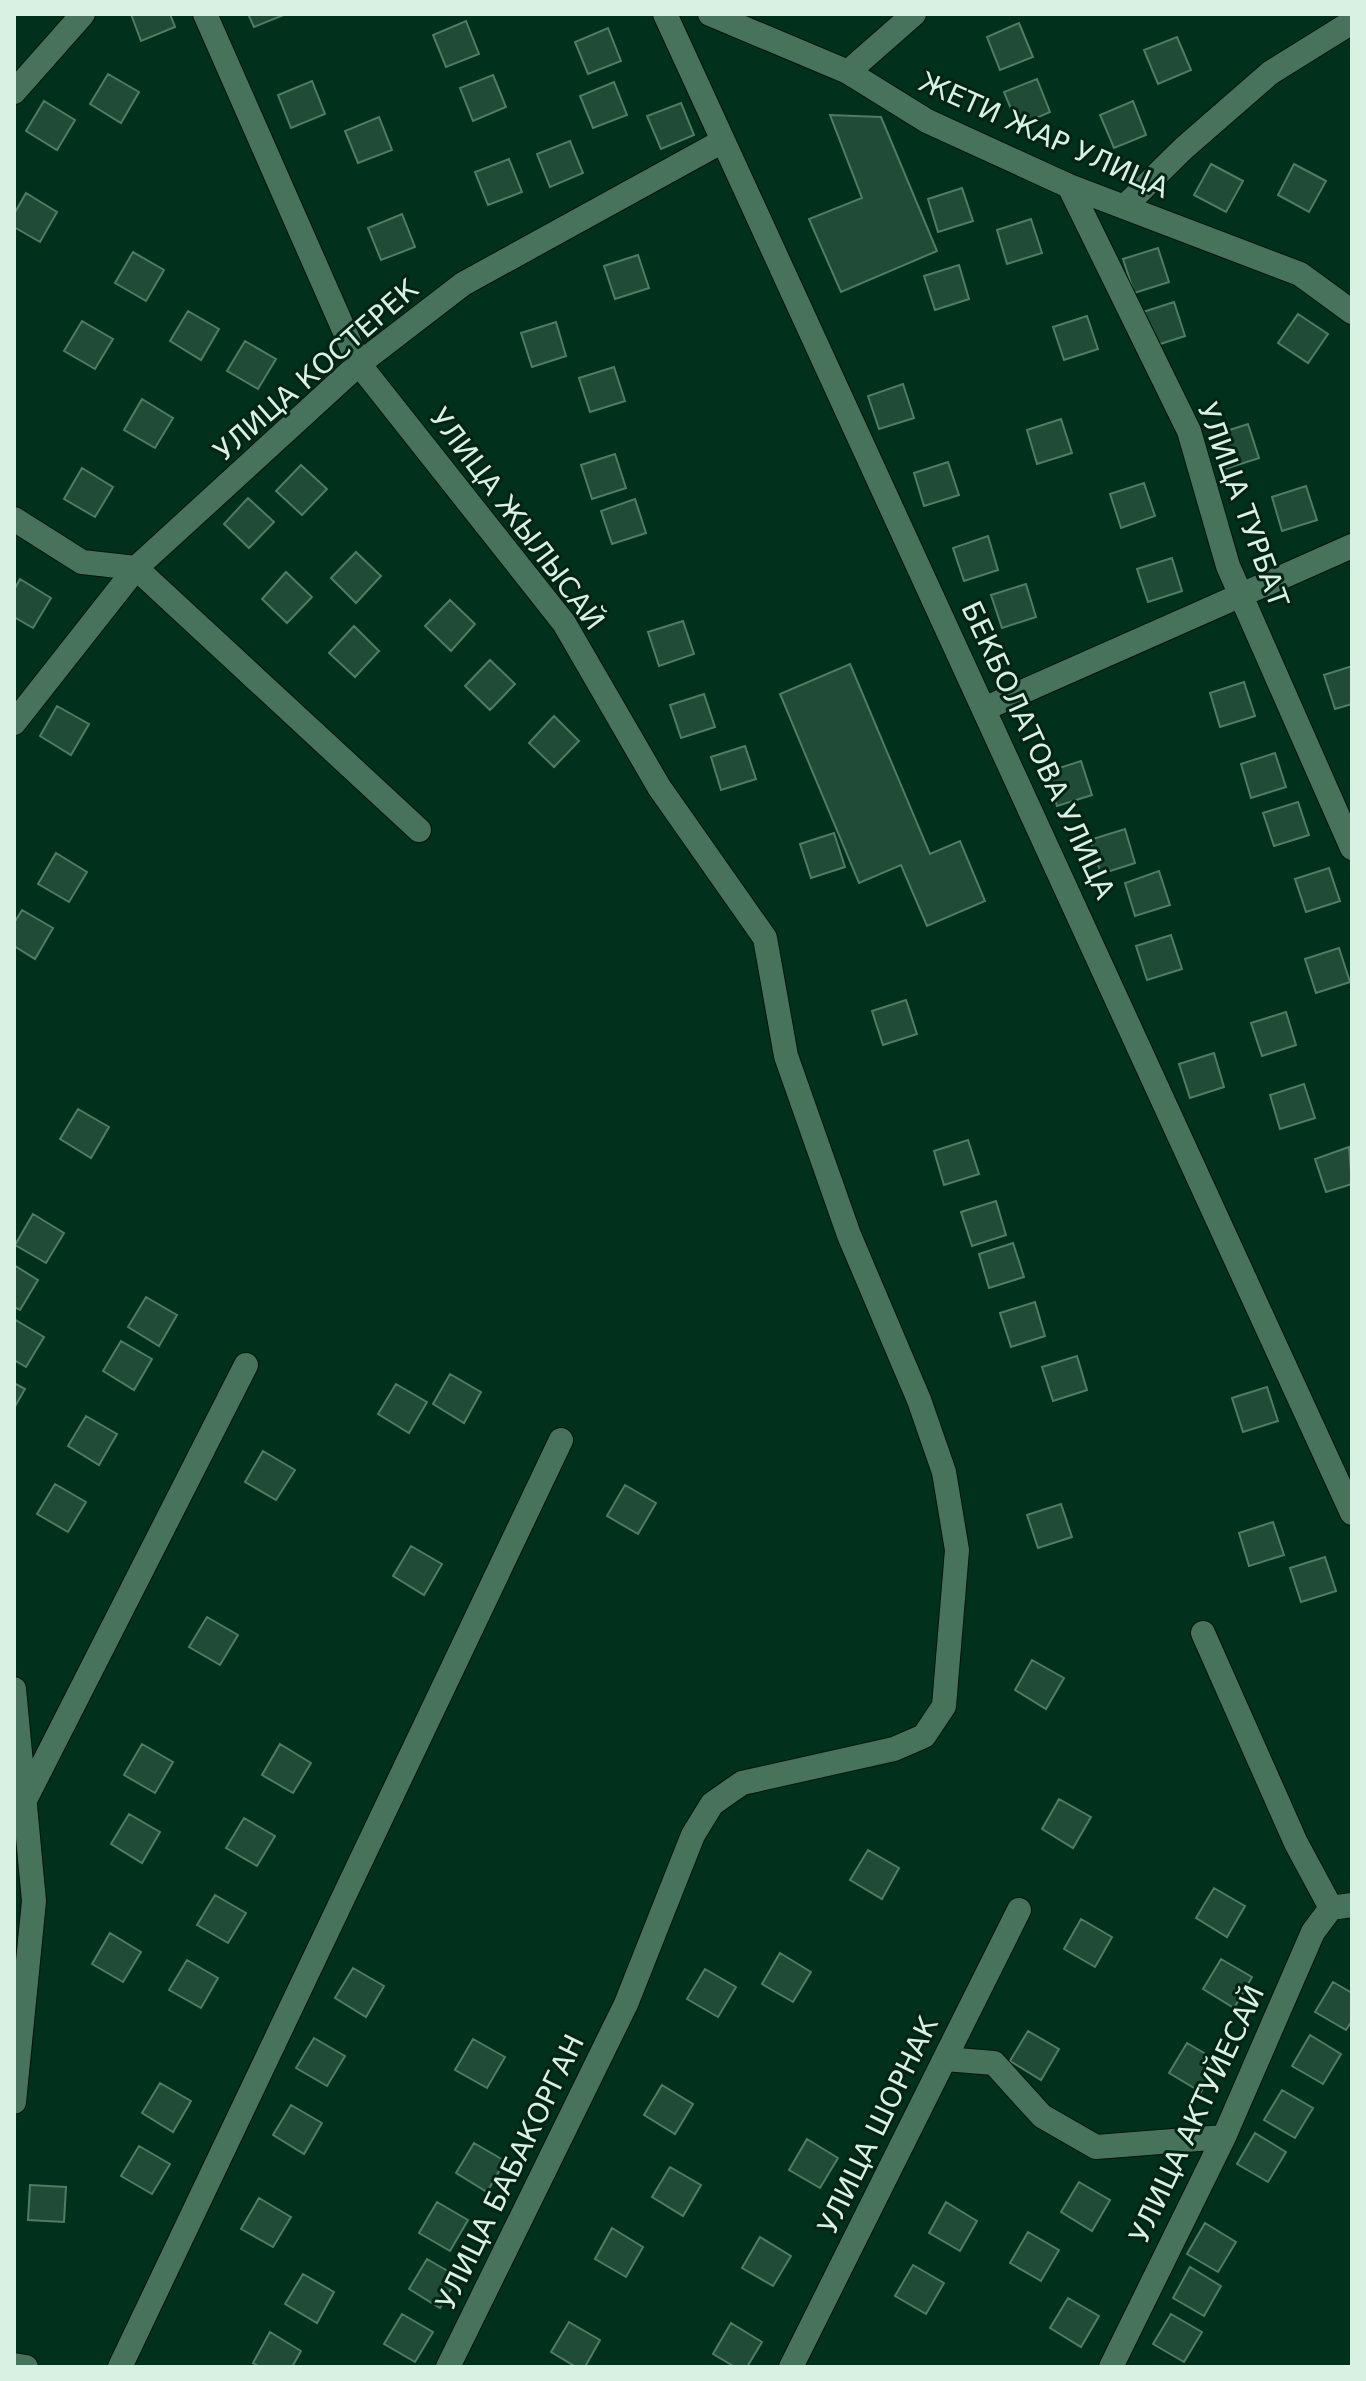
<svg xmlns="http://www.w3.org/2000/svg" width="1366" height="2381" font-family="'DejaVu Sans',sans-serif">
	<rect width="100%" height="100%" fill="#01301c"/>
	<path fill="#204b36" stroke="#507c64" stroke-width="2" d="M 131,14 L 170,14 L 175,27 L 141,41 Z
		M 248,14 L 286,14 L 254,27 Z
		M 466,21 L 479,54 L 446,67 L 433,35 Z
		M 1019,23 L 1033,57 L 1000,70 L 987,37 Z
		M 608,28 L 621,61 L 588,74 L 575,42 Z
		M 1177,37 L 1191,70 L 1158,84 L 1144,50 Z
		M 108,74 L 139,92 L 121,123 L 90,104 Z
		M 493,75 L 506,107 L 473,121 L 460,88 Z
		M 1037,79 L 1050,112 L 1018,126 L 1004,92 Z
		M 312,81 L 325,114 L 291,128 L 278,95 Z
		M 614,82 L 627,115 L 593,128 L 580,96 Z
		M 44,101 L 75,120 L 57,150 L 26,131 Z
		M 1133,101 L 1146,135 L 1114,148 L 1100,115 Z
		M 681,103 L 694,135 L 661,149 L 647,116 Z
		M 830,115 L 881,117 L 937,251 L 841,292 L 809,219 L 862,198 Z
		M 379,117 L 392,150 L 358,163 L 345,131 Z
		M 570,141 L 583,173 L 550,187 L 537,154 Z
		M 509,159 L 522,192 L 488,205 L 475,172 Z
		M 1211,164 L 1243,181 L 1226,212 L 1194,195 Z
		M 1294,164 L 1326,181 L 1309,212 L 1278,195 Z
		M 962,188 L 973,221 L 938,232 L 928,199 Z
		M 26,193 L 57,212 L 40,242 L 14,227 L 14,214 Z
		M 402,214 L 415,247 L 381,260 L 368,228 Z
		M 1031,219 L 1042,253 L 1007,264 L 997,230 Z
		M 1158,248 L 1169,282 L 1134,293 L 1123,259 Z
		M 133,252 L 164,270 L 146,301 L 115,283 Z
		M 638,255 L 649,288 L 615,299 L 604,266 Z
		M 959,265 L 969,299 L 935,310 L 924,276 Z
		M 1174,302 L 1185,336 L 1151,347 L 1140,313 Z
		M 188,311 L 219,329 L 201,360 L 170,341 Z
		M 1298,314 L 1328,334 L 1308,363 L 1278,343 Z
		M 1087,316 L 1098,349 L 1064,360 L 1053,327 Z
		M 82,321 L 113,339 L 95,369 L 64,351 Z
		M 556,322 L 566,356 L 532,367 L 521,333 Z
		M 245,341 L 276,359 L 258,389 L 227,371 Z
		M 614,367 L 625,401 L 590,412 L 579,378 Z
		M 903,384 L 914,418 L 879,429 L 868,396 Z
		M 142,399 L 173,418 L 155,448 L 124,430 Z
		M 1061,419 L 1072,453 L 1037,464 L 1027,430 Z
		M 1248,424 L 1259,458 L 1225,469 L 1214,435 Z
		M 615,454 L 626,488 L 592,499 L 581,465 Z
		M 948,462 L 959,495 L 924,506 L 914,473 Z
		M 301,465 L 327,489 L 302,515 L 276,491 Z
		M 82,468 L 113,487 L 95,517 L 64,499 Z
		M 1144,483 L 1155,516 L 1121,528 L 1110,494 Z
		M 1306,486 L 1317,520 L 1282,531 L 1272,497 Z
		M 248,498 L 274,522 L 249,548 L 224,524 Z
		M 635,499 L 646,533 L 612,544 L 601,511 Z
		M 988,536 L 998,570 L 964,581 L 953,548 Z
		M 356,552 L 381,576 L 356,603 L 331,578 Z
		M 1172,558 L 1182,591 L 1148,602 L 1137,569 Z
		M 286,572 L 312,597 L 287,623 L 262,599 Z
		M 20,579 L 51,598 L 33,628 L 14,617 L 14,590 Z
		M 1026,584 L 1036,617 L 1002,628 L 991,595 Z
		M 450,600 L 475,624 L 451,651 L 425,626 Z
		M 683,621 L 694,654 L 659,666 L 648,632 Z
		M 354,626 L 379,651 L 355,677 L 329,653 Z
		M 490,660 L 515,684 L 490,710 L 465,686 Z
		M 850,664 L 930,854 L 960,841 L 985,901 L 927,926 L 901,865 L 859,883 L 780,694 Z
		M 1352,666 L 1352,704 L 1335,709 L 1324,675 Z
		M 1244,682 L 1255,716 L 1220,727 L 1210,693 Z
		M 704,694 L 715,727 L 681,738 L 670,705 Z
		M 57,706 L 89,724 L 71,755 L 40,736 Z
		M 554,716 L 579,741 L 554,767 L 529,743 Z
		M 745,746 L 756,779 L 721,790 L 711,757 Z
		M 1275,753 L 1286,787 L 1251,798 L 1241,764 Z
		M 1081,761 L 1092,795 L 1057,806 L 1047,772 Z
		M 1298,802 L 1309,835 L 1274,846 L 1263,813 Z
		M 1125,829 L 1135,863 L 1101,874 L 1090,840 Z
		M 834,833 L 845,867 L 811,878 L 800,844 Z
		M 56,853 L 87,872 L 69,902 L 38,884 Z
		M 1329,868 L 1340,901 L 1306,912 L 1295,879 Z
		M 1159,871 L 1170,905 L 1135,916 L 1125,883 Z
		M 22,910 L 53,928 L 35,959 L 14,946 L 14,923 Z
		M 1171,935 L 1182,969 L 1147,980 L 1136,946 Z
		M 1339,948 L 1350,982 L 1316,993 L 1305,959 Z
		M 906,1000 L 917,1034 L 883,1045 L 872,1011 Z
		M 1286,1012 L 1296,1045 L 1262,1056 L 1251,1023 Z
		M 1214,1053 L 1224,1087 L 1190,1098 L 1179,1064 Z
		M 1304,1084 L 1315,1118 L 1280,1129 L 1270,1095 Z
		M 78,1109 L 109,1127 L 91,1158 L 60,1139 Z
		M 968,1140 L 979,1174 L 944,1185 L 934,1151 Z
		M 1349,1147 L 1352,1184 L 1326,1192 L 1315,1159 Z
		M 996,1201 L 1006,1235 L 972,1246 L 961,1212 Z
		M 33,1214 L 64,1233 L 46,1263 L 15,1245 Z
		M 1013,1243 L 1024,1277 L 989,1288 L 979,1254 Z
		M 14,1265 L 38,1280 L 20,1310 L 14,1307 Z
		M 146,1297 L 177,1315 L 159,1346 L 128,1327 Z
		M 1035,1302 L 1045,1336 L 1011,1347 L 1000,1313 Z
		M 14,1319 L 44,1337 L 26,1367 L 14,1360 Z
		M 121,1341 L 152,1359 L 134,1390 L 103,1371 Z
		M 1077,1356 L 1087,1390 L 1053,1401 L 1042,1367 Z
		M 450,1374 L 481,1392 L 464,1423 L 433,1404 Z
		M 14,1383 L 25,1389 L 14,1408 Z
		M 396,1384 L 427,1402 L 409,1433 L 378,1414 Z
		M 1267,1387 L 1278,1421 L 1243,1432 L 1232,1398 Z
		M 86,1416 L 117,1434 L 99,1465 L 68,1446 Z
		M 263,1451 L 295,1470 L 276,1500 L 245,1482 Z
		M 55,1484 L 86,1502 L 68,1532 L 37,1514 Z
		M 625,1485 L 656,1503 L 638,1534 L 607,1516 Z
		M 1061,1504 L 1072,1537 L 1038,1548 L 1027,1515 Z
		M 1273,1522 L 1284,1555 L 1249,1566 L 1239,1533 Z
		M 411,1546 L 442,1564 L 424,1595 L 393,1576 Z
		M 1325,1557 L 1336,1591 L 1301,1602 L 1290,1568 Z
		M 207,1617 L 238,1635 L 220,1665 L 189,1647 Z
		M 1032,1660 L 1064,1678 L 1046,1709 L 1015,1690 Z
		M 142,1744 L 173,1762 L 155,1793 L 124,1775 Z
		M 280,1744 L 311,1763 L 293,1793 L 262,1775 Z
		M 1059,1799 L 1091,1817 L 1073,1848 L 1042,1829 Z
		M 129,1814 L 160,1832 L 142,1863 L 111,1844 Z
		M 244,1818 L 275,1836 L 257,1866 L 226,1848 Z
		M 868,1850 L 899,1868 L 882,1899 L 850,1880 Z
		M 1214,1888 L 1245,1906 L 1227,1937 L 1196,1918 Z
		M 215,1895 L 246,1913 L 228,1943 L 197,1925 Z
		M 1081,1919 L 1112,1937 L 1095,1967 L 1064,1949 Z
		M 110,1933 L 141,1952 L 123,1982 L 92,1964 Z
		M 780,1953 L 811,1972 L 793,2002 L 762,1984 Z
		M 1221,1959 L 1252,1977 L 1234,2008 L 1203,1989 Z
		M 187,1960 L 218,1978 L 201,2008 L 169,1990 Z
		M 353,1968 L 384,1986 L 366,2017 L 335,1998 Z
		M 705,1969 L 736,1987 L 718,2017 L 687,1999 Z
		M 1333,1982 L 1352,1993 L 1352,2021 L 1346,2030 L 1315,2012 Z
		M 1028,2031 L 1059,2049 L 1041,2080 L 1010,2061 Z
		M 1310,2035 L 1341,2054 L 1323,2084 L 1292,2066 Z
		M 314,2038 L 345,2056 L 327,2086 L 296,2068 Z
		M 473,2039 L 505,2057 L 487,2088 L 455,2070 Z
		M 1187,2043 L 1218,2061 L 1201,2092 L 1169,2073 Z
		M 160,2083 L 191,2101 L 173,2132 L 142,2113 Z
		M 662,2085 L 693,2104 L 675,2134 L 644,2115 Z
		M 1282,2090 L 1313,2108 L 1295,2138 L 1264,2120 Z
		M 291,2105 L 322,2123 L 304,2154 L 273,2135 Z
		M 1255,2133 L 1286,2152 L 1268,2182 L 1237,2164 Z
		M 807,2139 L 838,2158 L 820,2188 L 789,2170 Z
		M 474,2143 L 505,2161 L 487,2192 L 456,2173 Z
		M 139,2146 L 170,2164 L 152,2194 L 121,2176 Z
		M 670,2167 L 701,2185 L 683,2216 L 652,2197 Z
		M 1079,2182 L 1110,2200 L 1092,2231 L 1061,2212 Z
		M 30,2185 L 66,2187 L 64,2222 L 28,2220 Z
		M 259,2198 L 291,2217 L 273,2247 L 241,2229 Z
		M 437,2202 L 468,2220 L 450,2251 L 419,2233 Z
		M 946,2202 L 977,2221 L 960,2251 L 929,2233 Z
		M 1205,2223 L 1236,2242 L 1218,2272 L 1187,2254 Z
		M 612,2228 L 643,2247 L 626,2277 L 595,2259 Z
		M 1028,2232 L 1059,2250 L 1041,2281 L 1010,2263 Z
		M 760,2237 L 791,2256 L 773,2286 L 742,2268 Z
		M 427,2259 L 458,2277 L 440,2308 L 409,2289 Z
		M 913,2265 L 944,2283 L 926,2314 L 895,2296 Z
		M 1190,2267 L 1221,2286 L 1204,2316 L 1173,2298 Z
		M 303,2274 L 334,2292 L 317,2323 L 285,2304 Z
		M 1068,2298 L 1099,2316 L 1081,2347 L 1050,2328 Z
		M 402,2314 L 433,2332 L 415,2362 L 384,2344 Z
		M 1171,2314 L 1202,2332 L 1184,2362 L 1153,2344 Z
		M 569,2322 L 600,2340 L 585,2367 L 576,2367 L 551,2352 Z
		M 731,2323 L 762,2342 L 747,2367 L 735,2367 L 713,2354 Z
		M 270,2332 L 301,2351 L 292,2367 L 260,2367 L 253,2363 Z"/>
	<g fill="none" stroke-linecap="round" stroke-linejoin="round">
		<defs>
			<path id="minor" d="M 205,14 L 359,364 L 564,623 L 659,787 L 765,938 L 786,1056 L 849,1235 L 919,1400 L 944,1472 L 957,1550 L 944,1706 L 924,1736 L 894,1749 L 742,1783 L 712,1804 L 693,1835 L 626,2004 L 448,2367
				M 665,14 L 1352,1513
				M 710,14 L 848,72 L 927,121 L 1069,186 L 1300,274 L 1352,312
				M 848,72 L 914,14
				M 14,92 L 83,14
				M 1069,186 L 1189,431 L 1228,566 L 1352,848
				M 1124,207 L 1184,148 L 1270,73 L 1352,22
				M 14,519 L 82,562 L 136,568 L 419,830
				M 986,708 L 1352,546
				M 14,723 L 136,568 L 359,364 L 463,284 L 721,142
				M 1203,1633 L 1296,1843 L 1331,1908
				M 14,1689 L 34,1901 L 14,2102
				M 25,1800 L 246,1365
				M 945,2059 L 994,2063 L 1042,2116 L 1096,2147 L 1224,2137
				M 14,2365 L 26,2367
				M 120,2367 L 561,1440
				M 791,2367 L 1019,1910
				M 1111,2367 L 1224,2137 L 1313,1932 L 1331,1908 L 1352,1905"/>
		</defs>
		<use href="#minor" stroke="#01140a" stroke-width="26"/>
		<use href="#minor" stroke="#47725b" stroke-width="24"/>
	</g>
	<g text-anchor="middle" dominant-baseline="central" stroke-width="6" stroke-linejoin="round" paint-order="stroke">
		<g font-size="28" fill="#d9f1e3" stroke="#032415">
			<text transform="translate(1044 135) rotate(24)">ЖЕТИ ЖАР УЛИЦА</text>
			<text transform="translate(316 370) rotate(-41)">УЛИЦА КОСТЕРЕК</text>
			<text transform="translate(1243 505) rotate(70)">УЛИЦА ТУРБАТ</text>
			<text transform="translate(517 519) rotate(53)">УЛИЦА ЖЫЛЫСАЙ</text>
			<text transform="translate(1038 750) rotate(65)">БЕКБОЛАТОВА УЛИЦА</text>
			<text transform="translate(1197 2114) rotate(-65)">УЛИЦА АКТУЙЕСАЙ</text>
			<text transform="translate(878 2125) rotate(-64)">УЛИЦА ШОРНАК</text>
			<text transform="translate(510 2172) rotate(-64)">УЛИЦА БАБАКОРГАН</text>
		</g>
	</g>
	<rect width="1366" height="2381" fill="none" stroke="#d9f1e3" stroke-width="32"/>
</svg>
